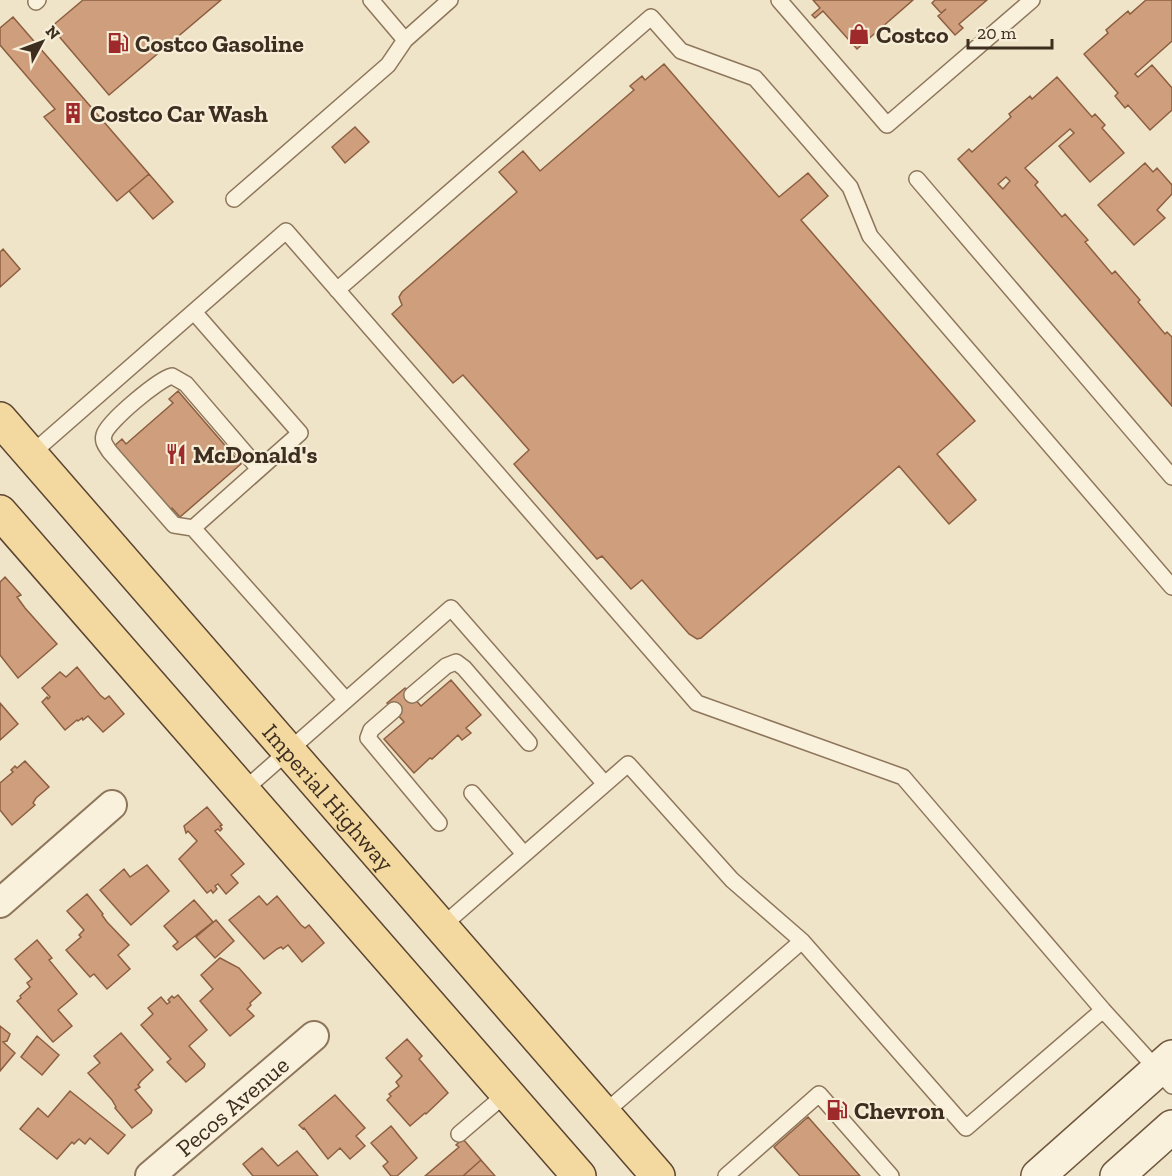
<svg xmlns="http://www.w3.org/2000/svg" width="1172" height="1176" font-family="'Zilla Slab',serif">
	<rect width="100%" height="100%" fill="#f0e4c8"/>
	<path fill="#cf9f7d" stroke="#8d5f41" stroke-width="1.5" fill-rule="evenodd" d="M 83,0 L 221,0 L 109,95 L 51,27 Z
		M 813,0 L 913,0 L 857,49 L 823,11 L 815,18 L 812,15 L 820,8 Z
		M 935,0 L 987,0 L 959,24 L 963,28 L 955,35 L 938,16 L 946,9 L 941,13 L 932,3 Z
		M 1146,0 L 1172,0 L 1172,41 L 1135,74 L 1138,77 L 1152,65 L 1172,88 L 1172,110 L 1150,130 L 1128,105 L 1125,108 L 1115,96 L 1118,93 L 1084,54 L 1108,33 L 1106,30 L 1128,11 L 1130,14 Z
		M 13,17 L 149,174 L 117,201 L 44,117 L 55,109 L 0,45 L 0,28 Z
		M 664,64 L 779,197 L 808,173 L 828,196 L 801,220 L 975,421 L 937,454 L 976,500 L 949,524 L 899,466 L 701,638 L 697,639 L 689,634 L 642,580 L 631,589 L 602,556 L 597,559 L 514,464 L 529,450 L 463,375 L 453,383 L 392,314 L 402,305 L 399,297 L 402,292 L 517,192 L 499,172 L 523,151 L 540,171 L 634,90 L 630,86 L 642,76 L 645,80 Z
		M 1057,77 L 1092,117 L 1095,114 L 1105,125 L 1102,128 L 1124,153 L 1090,182 L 1059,146 L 1074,133 L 1070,129 L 1025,168 L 1038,182 L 1035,185 L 1062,217 L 1065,214 L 1088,240 L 1085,242 L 1112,274 L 1115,271 L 1140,300 L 1138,302 L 1165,334 L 1167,332 L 1172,337 L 1172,406 L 958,159 L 969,149 L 972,152 L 1011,117 L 1009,114 L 1030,96 L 1032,99 ZM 1006,177 L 1010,181 L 1003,189 L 998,184 Z
		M 355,127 L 369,142 L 345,163 L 332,147 Z
		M 1145,163 L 1153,172 L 1157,168 L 1172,185 L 1172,194 L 1157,210 L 1165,218 L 1134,245 L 1098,205 Z
		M 149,174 L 173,202 L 153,219 L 129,191 Z
		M 3,249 L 20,269 L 0,287 L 0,252 Z
		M 178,391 L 241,464 L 180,517 L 172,508 L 167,513 L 113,447 L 122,439 L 126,444 L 173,403 L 169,399 Z
		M 5,577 L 21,595 L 17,597 L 25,608 L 57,644 L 18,678 L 0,655 L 0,582 Z
		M 77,667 L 100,695 L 105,699 L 109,696 L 124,714 L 103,732 L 88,716 L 83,720 L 82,718 L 78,721 L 77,720 L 65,730 L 42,702 L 47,697 L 48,699 L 50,697 L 42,688 L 60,672 L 66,677 Z
		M 451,680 L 481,715 L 466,728 L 471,733 L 462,740 L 458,735 L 432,759 L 430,758 L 414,773 L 384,739 L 404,722 L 387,703 L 405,688 L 421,706 Z
		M 0,703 L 18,724 L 0,740 Z
		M 25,761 L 49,787 L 36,798 L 33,803 L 35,805 L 12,825 L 0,810 L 0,783 L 13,772 L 11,770 L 15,766 L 17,768 Z
		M 207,807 L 222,825 L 220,826 L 222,829 L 220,831 L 218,829 L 215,831 L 244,864 L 231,875 L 238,883 L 226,894 L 218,884 L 215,886 L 217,889 L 213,893 L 211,890 L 207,893 L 179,859 L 197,841 L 188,831 L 186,833 L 184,826 Z
		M 147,865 L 169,891 L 131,925 L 100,890 L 124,869 L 130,877 Z
		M 87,894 L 103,914 L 102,915 L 107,922 L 129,945 L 118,955 L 130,969 L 107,989 L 94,974 L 90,977 L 66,950 L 81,937 L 79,935 L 84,930 L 67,911 Z
		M 259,896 L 267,905 L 277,896 L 301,925 L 305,928 L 309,925 L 324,943 L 302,962 L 288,945 L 283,949 L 281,947 L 277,949 L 264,959 L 229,920 Z
		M 194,900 L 213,922 L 177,950 L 173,946 L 178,942 L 164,926 Z
		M 216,920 L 234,941 L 215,958 L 196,937 Z
		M 37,940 L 52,958 L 49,960 L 77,994 L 58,1010 L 72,1026 L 53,1042 L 17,1001 L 21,998 L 20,996 L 30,987 L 27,983 L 32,979 L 15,959 Z
		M 220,958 L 239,968 L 261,993 L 250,1003 L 251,1005 L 247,1009 L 254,1016 L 230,1036 L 200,1001 L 213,989 L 201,975 Z
		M 178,995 L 207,1030 L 189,1046 L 205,1064 L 204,1067 L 186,1082 L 167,1062 L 171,1059 L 141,1025 L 153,1014 L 148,1008 L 161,997 L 167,1004 L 170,1002 L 168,1000 L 172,996 L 174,998 Z
		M 0,1026 L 10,1034 L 7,1041 L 3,1042 L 15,1053 L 0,1071 Z
		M 121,1033 L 153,1070 L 141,1081 L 138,1085 L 140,1087 L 135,1090 L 152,1110 L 151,1113 L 132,1128 L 115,1108 L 116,1107 L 112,1100 L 88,1073 L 100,1063 L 94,1056 Z
		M 37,1036 L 59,1055 L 42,1075 L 21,1057 Z
		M 407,1039 L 422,1056 L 419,1059 L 448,1093 L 426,1114 L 425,1113 L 410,1126 L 387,1100 L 391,1096 L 389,1094 L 399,1086 L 396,1082 L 402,1076 L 386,1058 Z
		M 70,1091 L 125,1135 L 108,1154 L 90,1138 L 85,1144 L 79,1139 L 74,1144 L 72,1142 L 57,1159 L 20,1129 L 38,1108 L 48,1117 Z
		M 335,1095 L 365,1128 L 356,1136 L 365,1146 L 350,1159 L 340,1148 L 328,1159 L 304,1128 L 303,1129 L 299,1125 Z
		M 808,1117 L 860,1176 L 800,1176 L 774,1147 Z
		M 391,1126 L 417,1158 L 397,1176 L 391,1176 L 383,1166 L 388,1162 L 371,1143 Z
		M 463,1139 L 481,1160 L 463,1176 L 425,1176 L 459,1147 L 456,1145 Z
		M 262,1148 L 278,1166 L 297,1151 L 318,1176 L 253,1176 L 243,1164 Z
		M 481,1160 L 495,1176 L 463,1176 Z"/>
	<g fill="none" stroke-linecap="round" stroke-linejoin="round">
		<defs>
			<path id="service" d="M 371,0 L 405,40
				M 779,0 L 887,125 L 1032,0
				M 36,2 L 38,0
				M 917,179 L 1172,477
				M 234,199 L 388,65 L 405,40 L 450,0
				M 337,290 L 651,17 L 681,51 L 755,78 L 850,187 L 870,236 L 1172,587
				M 30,455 L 286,231 L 697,703 L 903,777 L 1103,1010 L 1172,1086
				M 259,469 L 186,384 L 172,376 C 159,379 107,422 104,435 C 102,442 106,446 110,452 L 174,525 L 193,528 L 346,700
				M 193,528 L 300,433 L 194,312
				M 412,695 L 446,666 L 456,662 L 464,668 L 529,743
				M 394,710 L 371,730 L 368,738 L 439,823
				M 244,790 L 451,608 L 605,784
				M 472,793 L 524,854
				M 441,927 L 628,764 L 732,880 L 802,941 L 966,1128 L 1103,1010
				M 603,1114 L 802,941
				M 459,1134 L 507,1093
				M 726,1176 L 819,1094 L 891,1176"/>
			<g id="minor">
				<path d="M 0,903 L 112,805"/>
				<path id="s1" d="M 150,1176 L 314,1036"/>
			</g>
			<path id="secondary" d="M 1038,1176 L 1172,1057
				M 1117,1176 L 1172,1127"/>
			<g id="primary">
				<path id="s2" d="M 0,419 L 658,1176"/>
				<path d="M 0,512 L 579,1176"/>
			</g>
		</defs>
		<use href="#service" stroke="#8d765c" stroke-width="18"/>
		<use href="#minor" stroke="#8d765c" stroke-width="32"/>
		<use href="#secondary" stroke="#6f573f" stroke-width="36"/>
		<use href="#primary" stroke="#5b4430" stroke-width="36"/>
		<use href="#service" stroke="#faf1dc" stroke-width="15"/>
		<use href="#minor" stroke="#faf1dc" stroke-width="28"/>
		<use href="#secondary" stroke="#faf1dc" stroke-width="33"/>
		<use href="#primary" stroke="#f3d9a0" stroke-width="33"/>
	</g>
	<defs>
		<symbol id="shop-bare" viewBox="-9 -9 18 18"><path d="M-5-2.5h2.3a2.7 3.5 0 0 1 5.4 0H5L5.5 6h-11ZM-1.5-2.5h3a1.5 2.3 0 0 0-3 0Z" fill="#9e2a2b" stroke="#f7eed8" stroke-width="2.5" paint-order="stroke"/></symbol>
		<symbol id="fuel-bare" viewBox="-9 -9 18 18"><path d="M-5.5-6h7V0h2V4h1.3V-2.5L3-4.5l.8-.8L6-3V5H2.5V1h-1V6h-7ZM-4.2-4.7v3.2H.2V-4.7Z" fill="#9e2a2b" stroke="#f7eed8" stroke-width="2.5" paint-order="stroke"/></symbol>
		<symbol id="building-bare" viewBox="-9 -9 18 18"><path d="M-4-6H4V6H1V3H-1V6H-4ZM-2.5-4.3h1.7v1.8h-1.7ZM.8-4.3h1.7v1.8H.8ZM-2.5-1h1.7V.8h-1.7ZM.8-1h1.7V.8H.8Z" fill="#9e2a2b" stroke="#f7eed8" stroke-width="2.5" paint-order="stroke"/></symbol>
		<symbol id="restaurant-bare" viewBox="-9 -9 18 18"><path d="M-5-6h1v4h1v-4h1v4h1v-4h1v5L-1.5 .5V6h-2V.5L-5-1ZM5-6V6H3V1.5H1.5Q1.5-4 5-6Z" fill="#9e2a2b" stroke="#f7eed8" stroke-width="2.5" paint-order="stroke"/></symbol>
	</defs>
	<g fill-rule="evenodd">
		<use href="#shop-bare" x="844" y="19" width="30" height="30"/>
		<use href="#fuel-bare" x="103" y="28" width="30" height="30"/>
		<use href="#building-bare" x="58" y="98" width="30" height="30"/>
		<use href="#restaurant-bare" x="161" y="439" width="30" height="30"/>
		<use href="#fuel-bare" x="822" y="1095" width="30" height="30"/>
	</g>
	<g text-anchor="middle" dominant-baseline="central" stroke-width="4.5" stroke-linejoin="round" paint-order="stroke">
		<g font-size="24" font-weight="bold" fill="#3d2e20" stroke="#f7eed8" text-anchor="start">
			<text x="876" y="34">Costco</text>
			<text x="135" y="43">Costco Gasoline</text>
			<text x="90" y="113">Costco Car Wash</text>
			<text x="193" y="454">McDonald's</text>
			<text x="854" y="1110">Chevron</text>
		</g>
		<g font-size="24" fill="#3d2e20" stroke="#f7eed8">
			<text stroke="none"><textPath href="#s2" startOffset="501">Imperial Highway</textPath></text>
			<text stroke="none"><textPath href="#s1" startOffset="108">Pecos Avenue</textPath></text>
		</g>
	</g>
	<g transform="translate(42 42) rotate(49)" stroke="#f7eed8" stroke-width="4.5" paint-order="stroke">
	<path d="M0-4.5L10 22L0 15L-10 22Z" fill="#3d2e20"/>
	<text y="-9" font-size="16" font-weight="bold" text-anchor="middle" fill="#3d2e20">N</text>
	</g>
	<path d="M968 39v9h84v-9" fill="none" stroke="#3d2e20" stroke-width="3"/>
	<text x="977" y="39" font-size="18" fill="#3d2e20" stroke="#f7eed8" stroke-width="4.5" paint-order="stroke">20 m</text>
</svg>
